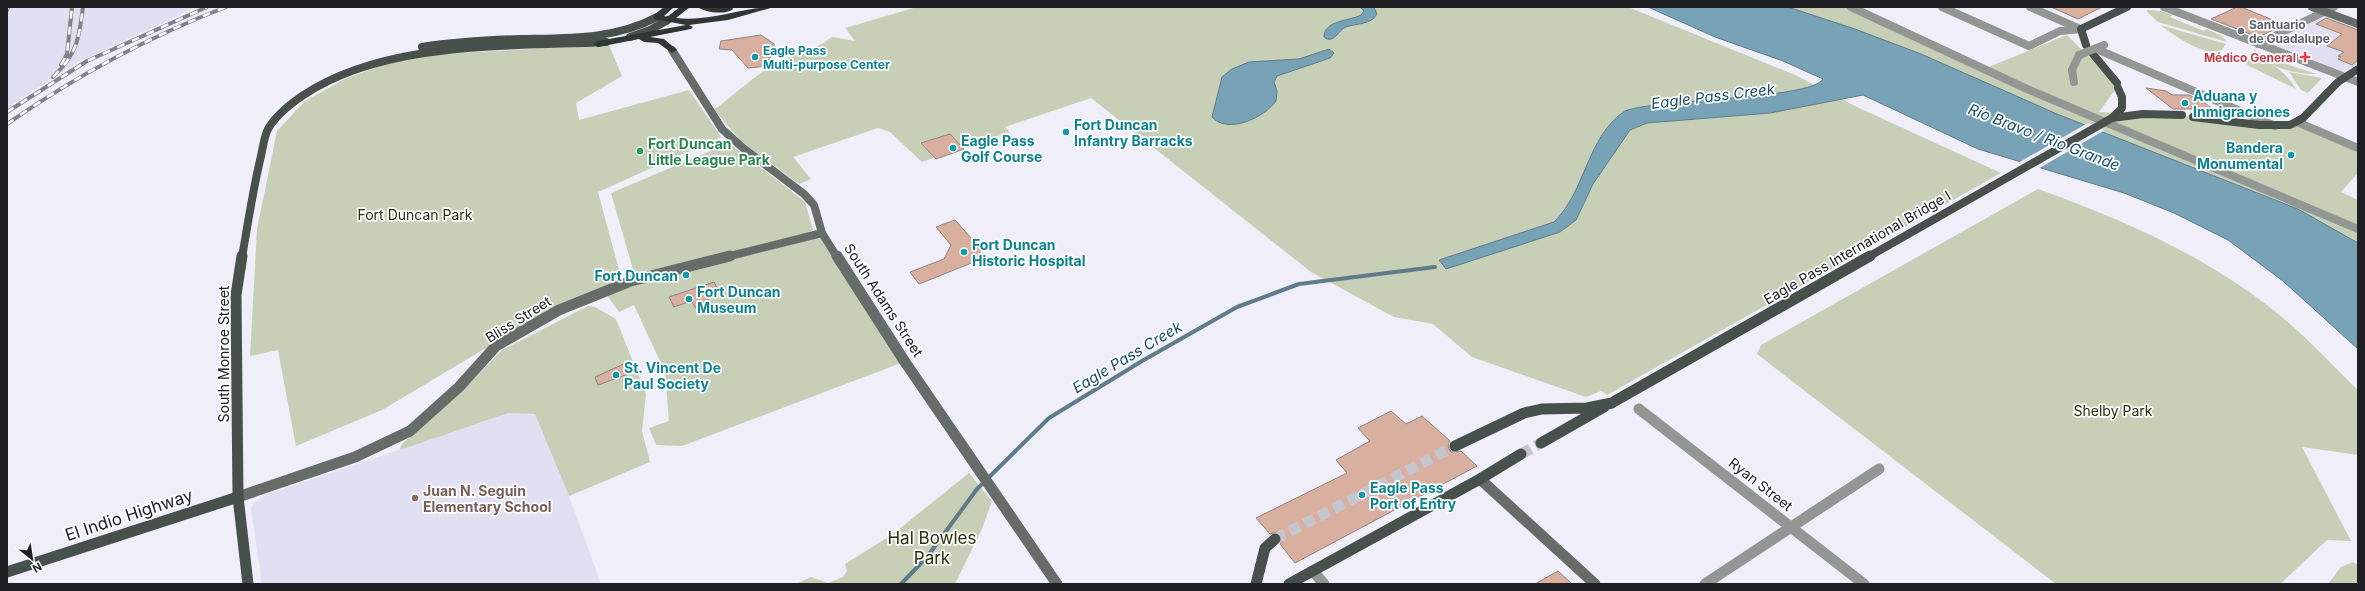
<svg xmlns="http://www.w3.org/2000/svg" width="2365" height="591" font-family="Inter,sans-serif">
	<rect width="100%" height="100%" fill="#efeef9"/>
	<path fill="#e1e0f2" d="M 7,7 L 197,7 L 76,63 L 7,108 Z
		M 2327,15 L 2358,26 L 2358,63 L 2344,73 L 2268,44 Z
		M 508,413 L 535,414 L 569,496 L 601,584 L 262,584 L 251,509 L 253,504 L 265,495 Z"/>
	<path fill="#c7cfb7" d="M 917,7 L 1628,7 L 1795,75 L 1859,108 L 2001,173 L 1607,395 L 1601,391 L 1586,397 L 1472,357 L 1433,324 L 1394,317 L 1311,272 L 1091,98 L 1005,127 L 1010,132 L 922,162 L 890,132 L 878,128 L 793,157 L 811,179 L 799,184 L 742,142 L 714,110 C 734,95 754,76 776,63 C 796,53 814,51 832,37 L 855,41 L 845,28 Z
		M 1788,7 L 1860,7 L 1986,68 L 2067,35 L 2118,86 L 2099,112 L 2186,116 L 2272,127 L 2296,121 L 2358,148 L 2358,173 L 2341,192 L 2358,200 L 2358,243 L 2298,209 L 2057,114 L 1877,37 Z
		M 2147,10 L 2160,11 L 2173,15 L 2170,17 L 2204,31 L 2207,29 L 2222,36 L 2227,42 L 2158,22 L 2147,12 Z
		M 2160,25 L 2226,44 L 2221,51 C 2202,56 2174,35 2160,25 Z
		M 609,45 L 622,76 L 576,103 L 579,120 L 689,90 L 721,137 L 598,192 L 622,281 L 553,308 L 382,410 L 296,446 L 278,350 L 250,356 L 257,229 L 277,131 L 305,101 L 345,79 L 383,65 L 437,54 Z
		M 2253,49 L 2280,62 L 2317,74 C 2297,75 2264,67 2253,49 Z
		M 2247,59 C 2268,57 2286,72 2296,89 L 2249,66 L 2245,62 Z
		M 2289,72 L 2322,78 L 2308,93 L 2301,90 Z
		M 729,143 L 805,202 L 813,230 L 788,241 L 636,280 L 611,193 Z
		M 2038,189 C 2121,219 2202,254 2272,309 C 2303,333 2330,363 2358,390 L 2358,455 L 2302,447 L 2351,541 L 2327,540 L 2280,584 L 2056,584 L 1757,354 L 1761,345 Z
		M 820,236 L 901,363 L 682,446 L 656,445 L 649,428 L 669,421 L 665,372 L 634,305 L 619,312 L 606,294 L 684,271 Z
		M 588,306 L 595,307 L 616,319 L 646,394 L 642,431 L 650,462 L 569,496 L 535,414 L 508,413 L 400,450 L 401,445 L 467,386 L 502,350 Z
		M 969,473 L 992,501 L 982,529 L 955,584 L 796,584 L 811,577 L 828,583 L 843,577 L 847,571 L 845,564 L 893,534 Z
		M 2353,562 L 2358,565 L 2358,584 L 2328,584 L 2341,567 Z"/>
	<path fill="#78a3b6" stroke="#5e7c8a" d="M 1360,7 L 1374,7 L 1377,14 C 1371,25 1357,23 1346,27 C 1338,30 1334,45 1324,37 C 1324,20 1350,21 1361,15 L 1364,11 Z
		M 1648,7 L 1788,7 L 1855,29 L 1921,54 L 2057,114 L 2298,209 L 2358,243 L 2358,349 L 2283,281 L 2228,240 L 2174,213 L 2124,193 L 1978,149 L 1863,95 L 1770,113 L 1647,123 L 1630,130 L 1593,184 L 1576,220 L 1560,232 L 1446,269 L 1439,260 L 1554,222 C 1586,191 1587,136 1625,111 C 1660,98 1809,100 1823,79 L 1783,61 L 1715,37 Z
		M 1329,49 L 1334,53 L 1330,58 L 1277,76 L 1274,82 L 1277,91 L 1276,101 C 1265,117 1228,135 1212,117 L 1222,77 L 1232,69 L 1249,62 L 1299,59 Z"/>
	<path fill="#efeef9" d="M 2088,123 L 2105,130 L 2036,170 L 2016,164 Z"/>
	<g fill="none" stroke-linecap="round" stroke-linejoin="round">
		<path stroke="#5e7c8a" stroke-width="4" d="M 901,584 L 927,557 L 977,489 L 1049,418 L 1142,361 L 1237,307 L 1299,284 L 1435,267"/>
	</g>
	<path fill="#d9af9f" stroke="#8f8480" d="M 2051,7 L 2102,7 L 2078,19 Z
		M 2237,7 L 2241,7 L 2285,25 L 2258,37 L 2211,19 Z
		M 2326,18 L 2358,30 L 2358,60 L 2352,65 L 2338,59 L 2341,57 L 2338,56 L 2344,52 L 2327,46 L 2342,34 L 2316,24 Z
		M 761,35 L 774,44 L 775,52 L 764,65 L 759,67 L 748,68 L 732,50 L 719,49 L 721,41 Z
		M 2146,88 L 2166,91 L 2172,95 L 2189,95 L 2203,101 L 2212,109 L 2173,109 Z
		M 950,134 L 964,149 L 936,159 L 921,143 Z
		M 955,220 L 980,248 L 980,256 L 974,262 L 919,284 L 910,272 L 944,259 L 951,245 L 936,227 Z
		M 714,282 L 719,292 L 706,296 L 714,309 L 700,314 L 691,301 L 674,307 L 669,297 Z
		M 626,363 L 631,373 L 598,385 L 595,377 Z
		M 1391,411 L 1406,424 L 1422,416 L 1450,441 L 1448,446 L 1451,452 L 1461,451 L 1477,466 L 1295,563 L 1280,544 L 1282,541 L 1280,535 L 1277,532 L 1270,534 L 1256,518 L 1347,473 L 1336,460 L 1370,441 L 1358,428 Z
		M 1558,571 L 1572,584 L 1535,584 Z"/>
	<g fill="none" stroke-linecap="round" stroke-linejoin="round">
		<path stroke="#c6c5ce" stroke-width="11" stroke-dasharray="11 5.5" stroke-linecap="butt" d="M 1521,454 L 1541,443
			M 1275,539 L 1455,446"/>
		<path stroke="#929794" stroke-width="8" d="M 1851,7 L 2027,89 L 2358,229
			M 1942,7 L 2029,46 L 2060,31 L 2081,29
			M 2030,7 L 2078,28
			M 2164,7 L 2358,82
			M 2258,44 L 2334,7
			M 2101,51 L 2275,126
			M 2074,82 L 2072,70 L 2079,55
			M 2297,122 L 2358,148"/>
		<path stroke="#929794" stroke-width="11" d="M 1639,409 L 1864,584
			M 1313,571 L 1324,584
			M 1705,584 L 1879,469"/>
		<path stroke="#666d69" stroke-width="8" d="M 2312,7 L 2358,24
			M 672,50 L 722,129 L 743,148 L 804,194 L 814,205 L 822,233 L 837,257
			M 726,257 L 822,233"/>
		<path stroke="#666d69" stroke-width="11" d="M 837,256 L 905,362 L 1057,584
			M 1480,479 L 1595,584
			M 238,497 L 355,457 L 410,431 L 459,387 L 496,346 L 559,310 L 631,281 L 730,256"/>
		<path stroke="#48504b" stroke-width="8" d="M 630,37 L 650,30 L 668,20
			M 2086,45 L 2081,29 L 2127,7
			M 422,47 C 454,42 487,40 520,39 C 567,38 614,40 657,17
			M 2092,53 L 2117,83
			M 2193,117 L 2259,125 L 2290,125 L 2303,118 L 2338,82 L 2358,69
			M 2112,118 L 2143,114 L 2182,115
			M 2112,118 L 2122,108 L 2122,97 L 2118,88
			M 242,257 C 248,223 253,189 261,156 C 263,147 264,137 268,129 C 276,115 289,105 302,96 C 385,40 510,47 606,42"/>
		<path stroke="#48504b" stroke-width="11" d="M 242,256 L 236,295 L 238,497 L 248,584
			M 1541,443 L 1604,407
			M 1455,446 L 1524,413 L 1542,409 L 1587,408 L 1612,403
			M 7,572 L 238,497
			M 1256,584 L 1265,548 L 1275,539
			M 1289,584 L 1480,479 L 1521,454"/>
		<path fill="#2e3732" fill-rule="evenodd" d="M 664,7 L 674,7 L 664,16 L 667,17 L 680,7 L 690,7 L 676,18 C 711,22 741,7 774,7 L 728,20 L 689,25 L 693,27 L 691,29 L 650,37 L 664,39 L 677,50 L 672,53 L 658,43 L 644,42 L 639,39 L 598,47 L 593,44 L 598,41 L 686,25 L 654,19 L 654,15 Z
			M 698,7 L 732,7 L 733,9 C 726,15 705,13 698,7 Z"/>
		<defs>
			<path id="rail" d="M 7,10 L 8,7
				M 61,65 L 67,54 L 72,7
				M 53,77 C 77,54 79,39 83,7
				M 7,112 L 87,61 L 207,7
				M 7,124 C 76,76 148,37 226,7"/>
		</defs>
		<use href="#rail" stroke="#83828a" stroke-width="4"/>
		<use href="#rail" stroke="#fdfdff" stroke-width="2.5" stroke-dasharray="8" stroke-linecap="butt"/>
		<path stroke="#929794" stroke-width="8" d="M 2079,55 L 2104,45"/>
		<path stroke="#48504b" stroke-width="8" d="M 1868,257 L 2112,118"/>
		<path stroke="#48504b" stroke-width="11" d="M 1615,401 L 1870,256"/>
	</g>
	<circle fill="#6b7280" stroke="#fdfdff" stroke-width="1.5" cx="2241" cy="31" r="4"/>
	<g fill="#0f9aa8" stroke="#fdfdff" stroke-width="1.5">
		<circle cx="755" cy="57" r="4"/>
		<circle cx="2185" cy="103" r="4"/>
		<circle cx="1066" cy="132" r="4"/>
		<circle cx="953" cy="148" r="4"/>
		<circle cx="2291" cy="155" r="4"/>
		<circle cx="964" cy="252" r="4"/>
		<circle cx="686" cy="275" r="4"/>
		<circle cx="689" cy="299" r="4"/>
		<circle cx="616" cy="375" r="4"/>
		<circle cx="1362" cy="495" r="4"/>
	</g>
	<path fill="#e0444e" stroke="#fdfdff" stroke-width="1.5" d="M2303 51h4v4h4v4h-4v4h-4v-4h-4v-4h4z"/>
	<circle fill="#2e9e5b" stroke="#fdfdff" stroke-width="1.5" cx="640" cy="151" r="4"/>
	<circle fill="#8d6e63" stroke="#fdfdff" stroke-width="1.5" cx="415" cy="498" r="4"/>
	<g text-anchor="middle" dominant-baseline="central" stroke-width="3.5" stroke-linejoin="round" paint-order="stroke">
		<g font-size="12" font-weight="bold" fill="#5b616d" stroke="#fdfdff" text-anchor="start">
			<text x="2249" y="24">Santuario<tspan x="2249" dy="14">de Guadalupe</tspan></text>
		</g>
		<g font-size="12" font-weight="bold" fill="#0d838f" stroke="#fdfdff" text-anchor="start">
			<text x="763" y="50">Eagle Pass<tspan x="763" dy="14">Multi-purpose Center</tspan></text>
		</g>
		<g font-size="12" font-weight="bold" fill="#be3a42" stroke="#fdfdff" text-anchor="end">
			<text x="2296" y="57">Médico General</text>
		</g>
		<g font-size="14" font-weight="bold" fill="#0d838f" stroke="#fdfdff" text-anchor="start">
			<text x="2193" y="95">Aduana y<tspan x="2193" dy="16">Inmigraciones</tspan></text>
			<text x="1074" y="124">Fort Duncan<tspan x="1074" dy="16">Infantry Barracks</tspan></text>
			<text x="961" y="140">Eagle Pass<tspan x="961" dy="16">Golf Course</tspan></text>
			<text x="2283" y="147" text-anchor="end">Bandera<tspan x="2283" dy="16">Monumental</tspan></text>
			<text x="972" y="244">Fort Duncan<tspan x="972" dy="16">Historic Hospital</tspan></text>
			<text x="678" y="275" text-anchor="end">Fort Duncan</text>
			<text x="697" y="291">Fort Duncan<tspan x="697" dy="16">Museum</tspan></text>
			<text x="624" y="367">St. Vincent De<tspan x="624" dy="16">Paul Society</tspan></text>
			<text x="1370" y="487">Eagle Pass<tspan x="1370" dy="16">Port of Entry</tspan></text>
		</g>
		<g font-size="14" font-weight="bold" fill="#27864d" stroke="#fdfdff" text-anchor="start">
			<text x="648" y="143">Fort Duncan<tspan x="648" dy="16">Little League Park</tspan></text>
		</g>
		<g font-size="14" fill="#253003" stroke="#fdfdff">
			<text x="415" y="214">Fort Duncan Park</text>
			<text x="2113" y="410">Shelby Park</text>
		</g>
		<g font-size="14" fill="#202024" stroke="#fdfdff">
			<text transform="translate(1857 247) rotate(-30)">Eagle Pass International Bridge I</text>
			<text transform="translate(884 300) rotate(57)">South Adams Street</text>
			<text transform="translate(518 319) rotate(-32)">Bliss Street</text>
			<text transform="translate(223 354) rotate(-90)">South Monroe Street</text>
			<text transform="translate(1761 484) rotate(38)">Ryan Street</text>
		</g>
		<g font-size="14" font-weight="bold" fill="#785e54" stroke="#fdfdff" text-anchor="start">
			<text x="423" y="490">Juan N. Seguin<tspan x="423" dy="16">Elementary School</tspan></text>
		</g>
		<g font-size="15" font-style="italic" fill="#145064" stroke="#fdfdff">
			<text transform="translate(1713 96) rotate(-7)">Eagle Pass Creek</text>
			<text transform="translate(2044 137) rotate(21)">Río Bravo / Rio Grande</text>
			<text transform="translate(1127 357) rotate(-31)">Eagle Pass Creek</text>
		</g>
		<g font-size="17" fill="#202024" stroke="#fdfdff">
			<text transform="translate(129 515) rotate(-18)">El Indio Highway</text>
		</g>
		<g font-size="17" fill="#253003" stroke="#fdfdff">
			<text x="932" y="538">Hal Bowles<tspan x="932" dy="20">Park</tspan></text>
		</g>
	</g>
	<rect width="2365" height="591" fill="none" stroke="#202024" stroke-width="16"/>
	<g transform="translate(32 559) rotate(150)" stroke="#fdfdff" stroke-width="3" paint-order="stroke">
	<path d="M0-3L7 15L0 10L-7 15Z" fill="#202024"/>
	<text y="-6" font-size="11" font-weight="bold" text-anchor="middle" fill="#202024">N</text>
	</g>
</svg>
